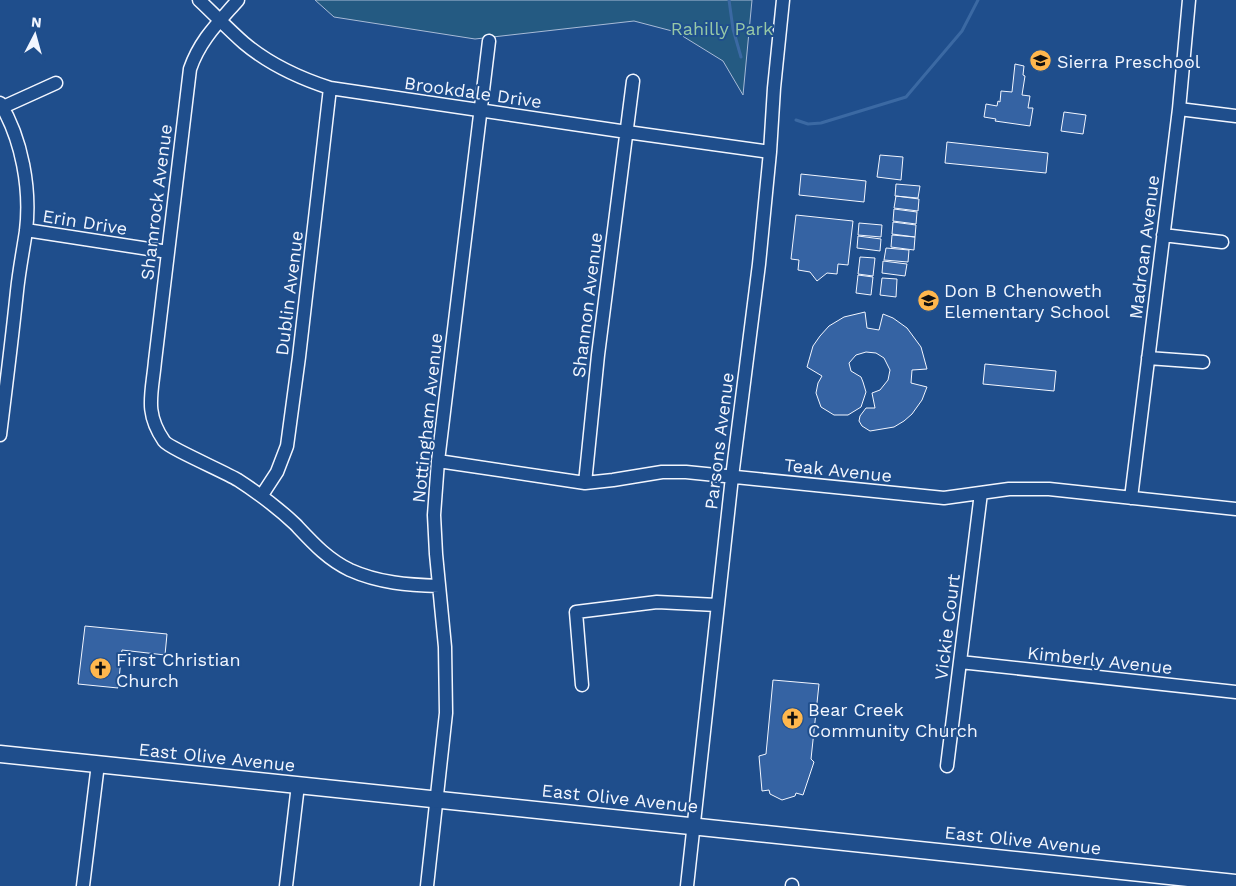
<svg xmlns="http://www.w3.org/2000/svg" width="1236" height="886" font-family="'Work Sans',sans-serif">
	<rect width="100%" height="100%" fill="#1f4e8c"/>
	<path fill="#245a82" stroke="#a8bbd7" d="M 315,0 L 752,0 L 743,95 L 723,61 L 676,32 L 634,21 L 475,39 L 334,17 Z"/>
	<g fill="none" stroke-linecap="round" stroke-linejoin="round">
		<path stroke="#3b69a3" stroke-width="3" d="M 729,0 L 733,29 L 741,57
			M 796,120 L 808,124 L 821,123 L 906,97 L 962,31 L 978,0"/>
	</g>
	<path fill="#3563a3" stroke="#f2f6ff" d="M 1015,64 L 1024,66 L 1023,75 L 1025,76 L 1022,95 L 1030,96 L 1028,108 L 1033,108 L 1030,126 L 995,121 L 996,119 L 984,117 L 986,104 L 997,106 L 998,101 L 1000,102 L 1001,91 L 1012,92 Z
		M 1064,112 L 1086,115 L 1083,134 L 1061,131 Z
		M 947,142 L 1048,153 L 1046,173 L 945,163 Z
		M 880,155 L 903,157 L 901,180 L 877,177 Z
		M 801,174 L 866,181 L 864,202 L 799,195 Z
		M 896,184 L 920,186 L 918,198 L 895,196 Z
		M 896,196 L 919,199 L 918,211 L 894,208 Z
		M 894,209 L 917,212 L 916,224 L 893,221 Z
		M 796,215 L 853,221 L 848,265 L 838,264 L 837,274 L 827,273 L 817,281 L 810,272 L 798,270 L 799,260 L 791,259 Z
		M 893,222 L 916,225 L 915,237 L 892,234 Z
		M 859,223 L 882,225 L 881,237 L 858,235 Z
		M 892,235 L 915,237 L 914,250 L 891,247 Z
		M 858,236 L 881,239 L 880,251 L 857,248 Z
		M 886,248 L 909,250 L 908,262 L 884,260 Z
		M 860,257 L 875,258 L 873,276 L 858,274 Z
		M 883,261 L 907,264 L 905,276 L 882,273 Z
		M 858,275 L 873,277 L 871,295 L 856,293 Z
		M 882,278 L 897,279 L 896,297 L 880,295 Z
		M 865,312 L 867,328 L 879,330 L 883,314 L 893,318 L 907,328 L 921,347 L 927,369 L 912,370 L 911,383 L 927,387 L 922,400 L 912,414 L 904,421 L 894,427 L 870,431 L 862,426 L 859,421 L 860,416 L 866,408 L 875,408 L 872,393 L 880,390 L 888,380 L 890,370 L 884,358 L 876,353 L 866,352 L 856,355 L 849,363 L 851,371 L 861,377 L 863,382 L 866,392 L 861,407 L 848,415 L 834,415 L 821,407 L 816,393 L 818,383 L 822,376 L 807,367 L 813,346 L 820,336 L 829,326 L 844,317 Z
		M 985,364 L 1056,371 L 1054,391 L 983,384 Z
		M 85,626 L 167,634 L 165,655 L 122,650 L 118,688 L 78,684 Z
		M 773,680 L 819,684 L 811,759 L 814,762 L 803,795 L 796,793 L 795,796 L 782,800 L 770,794 L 769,790 L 762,791 L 759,756 L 766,754 Z"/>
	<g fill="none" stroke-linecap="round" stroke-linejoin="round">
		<defs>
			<path id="minor" d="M 199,0 C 214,14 229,30 244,43 C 269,64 299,78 330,88 L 627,132 L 770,152
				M 238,0 C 218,23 200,40 190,69 L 155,361 C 152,394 144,412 164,441 C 169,448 225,472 238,480 C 258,493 277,507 295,524 C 312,542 327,559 350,570 C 379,583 408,585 439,586
				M 0,103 C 22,139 31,189 26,231 C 23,251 19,271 17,291 C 12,339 6,387 0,435
				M 3,107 L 56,83
				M 1179,109 L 1236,116
				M 26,230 L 168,252
				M 1163,235 L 1222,242
				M 1148,358 L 1203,362
				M 438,461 L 585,483 L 613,480 L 662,472 L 686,472 L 944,498 L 1009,489 L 1049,489 L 1236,509
				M 585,483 L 598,355 L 633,81
				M 262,495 L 277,472 L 287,446 L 299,357 L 330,88
				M 1131,498 L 1179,109 L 1189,0
				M 960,662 L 1236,692
				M 582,685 L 576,612 L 657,602 L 717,605
				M 947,766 L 981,493
				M 83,886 L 98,764
				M 286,886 L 298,785
				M 427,886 L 446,713 L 445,647 L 436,554 L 434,515 L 438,461 L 489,41
				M 687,886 L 732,477 L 759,264 L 770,152 L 774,88 L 783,0
				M 792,886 L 792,885"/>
			<path id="major" d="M 0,754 L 1236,883"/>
		</defs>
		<use href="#minor" stroke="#f2f6ff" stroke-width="15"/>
		<use href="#major" stroke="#f2f6ff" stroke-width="19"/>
		<use href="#minor" stroke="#1f4e8c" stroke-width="12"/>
		<use href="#major" stroke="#1f4e8c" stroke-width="16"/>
	</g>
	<defs>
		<symbol id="school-disc" viewBox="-11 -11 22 22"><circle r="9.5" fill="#ffb74d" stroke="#1f4e8c"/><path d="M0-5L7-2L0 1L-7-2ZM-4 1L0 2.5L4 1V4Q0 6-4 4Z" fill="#111"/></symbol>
		<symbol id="church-disc" viewBox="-11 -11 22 22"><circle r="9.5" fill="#ffb74d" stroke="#1f4e8c"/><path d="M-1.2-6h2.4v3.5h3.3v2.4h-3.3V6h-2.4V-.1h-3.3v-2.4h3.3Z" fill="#111"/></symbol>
	</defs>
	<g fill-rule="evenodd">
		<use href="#school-disc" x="1028" y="48" width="25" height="25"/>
		<use href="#school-disc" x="916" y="288" width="25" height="25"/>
		<use href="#church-disc" x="88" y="656" width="25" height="25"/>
		<use href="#church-disc" x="780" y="706" width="25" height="25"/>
	</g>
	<g text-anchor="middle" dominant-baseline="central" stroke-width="4" stroke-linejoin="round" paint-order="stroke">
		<g font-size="18" fill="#97c8a6" stroke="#1f4e8c">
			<text x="722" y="28">Rahilly Park</text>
		</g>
		<g font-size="18" fill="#f2f6ff" stroke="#1f4e8c" text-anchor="start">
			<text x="1057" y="61">Sierra Preschool</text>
			<text x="944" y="290">Don B Chenoweth<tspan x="944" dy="21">Elementary School</tspan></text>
			<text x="116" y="659">First Christian<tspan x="116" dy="21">Church</tspan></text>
			<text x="808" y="709">Bear Creek<tspan x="808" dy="21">Community Church</tspan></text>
		</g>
		<g font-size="18" fill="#f2f6ff" stroke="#1f4e8c">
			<text transform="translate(473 92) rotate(8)">Brookdale Drive</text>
			<text transform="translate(156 202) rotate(-83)">Shamrock Avenue</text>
			<text transform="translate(85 222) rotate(9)">Erin Drive</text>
			<text transform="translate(1144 247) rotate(-83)">Madroan Avenue</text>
			<text transform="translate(289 293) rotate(-83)">Dublin Avenue</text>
			<text transform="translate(587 305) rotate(-83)">Shannon Avenue</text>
			<text transform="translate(427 418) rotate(-84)">Nottingham Avenue</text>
			<text transform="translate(719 441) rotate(-83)">Parsons Avenue</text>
			<text transform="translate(838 470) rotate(6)">Teak Avenue</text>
			<text transform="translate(947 627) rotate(-83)">Vickie Court</text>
			<text transform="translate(1100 660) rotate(6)">Kimberly Avenue</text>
			<text transform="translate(217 757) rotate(6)">East Olive Avenue</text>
			<text transform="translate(620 798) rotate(6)">East Olive Avenue</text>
			<text transform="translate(1023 840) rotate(6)">East Olive Avenue</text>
		</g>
	</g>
	<g transform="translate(35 35) rotate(6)" stroke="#1f4e8c" stroke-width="4" paint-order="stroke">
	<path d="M0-4L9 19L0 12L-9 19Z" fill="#f2f6ff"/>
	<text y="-8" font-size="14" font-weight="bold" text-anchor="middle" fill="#f2f6ff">N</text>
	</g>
</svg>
